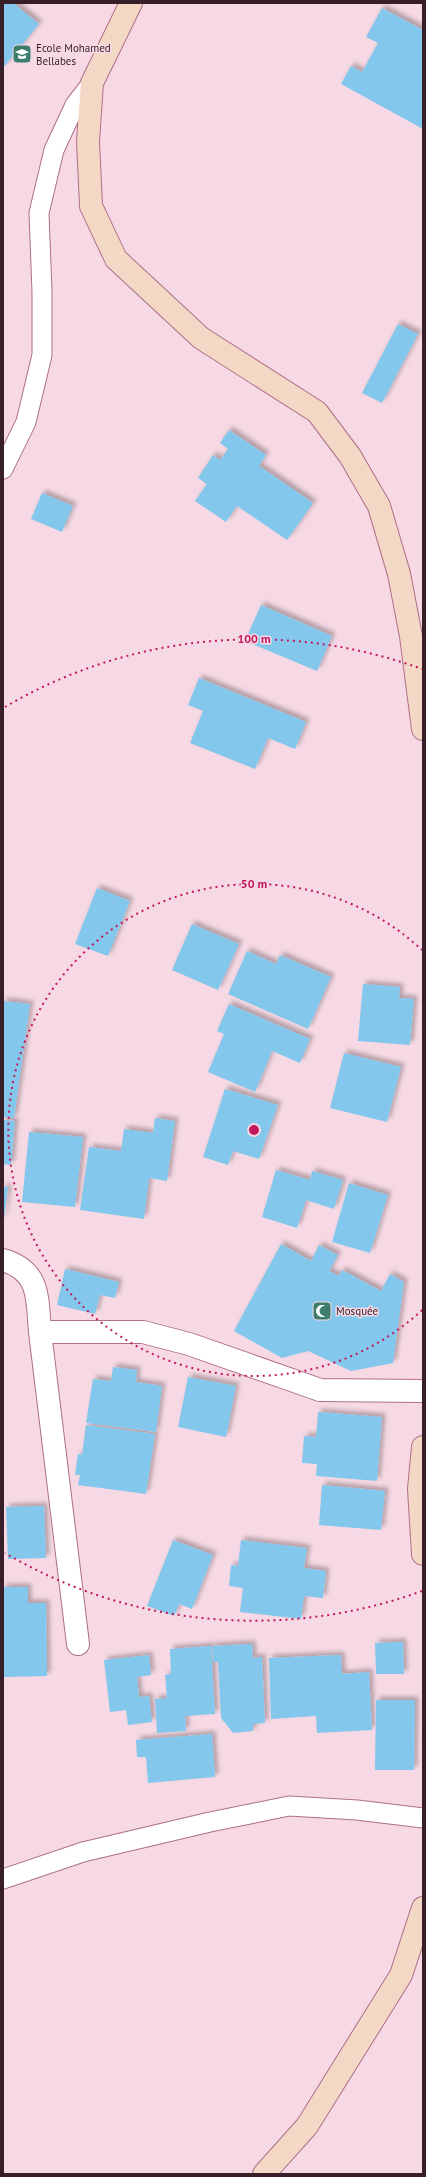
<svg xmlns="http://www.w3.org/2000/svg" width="426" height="2177" font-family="'PT Sans',sans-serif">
	<defs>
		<filter id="shadow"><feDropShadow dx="3.5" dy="-3.5" stdDeviation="2" flood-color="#0004"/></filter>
	</defs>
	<rect width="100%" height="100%" fill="#f6d9e4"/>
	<path fill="#83c7ec" filter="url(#shadow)" d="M 3,3 L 13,3 L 39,24 L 3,68 Z
		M 382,8 L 423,30 L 423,129 L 341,84 L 351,66 L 362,72 L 378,43 L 366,37 Z
		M 398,324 L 418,334 L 382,403 L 362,393 Z
		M 229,430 L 266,455 L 259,466 L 313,503 L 287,540 L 237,506 L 226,522 L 195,501 L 207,484 L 198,478 L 213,455 L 220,460 L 228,449 L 220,443 Z
		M 42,493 L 73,506 L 62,532 L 31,519 Z
		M 261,605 L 332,636 L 317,671 L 245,641 Z
		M 199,678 L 306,722 L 295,749 L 268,738 L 255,769 L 190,743 L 203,711 L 188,705 Z
		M 97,888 L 130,901 L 108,956 L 75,944 Z
		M 192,924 L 239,944 L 218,990 L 172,970 Z
		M 247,951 L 276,964 L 280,955 L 331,977 L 308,1029 L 228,994 Z
		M 363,984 L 400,987 L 399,998 L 414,999 L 410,1045 L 358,1041 Z
		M 3,1001 L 30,1004 L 14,1118 L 3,1117 Z
		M 229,1004 L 310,1039 L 300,1063 L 272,1051 L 255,1092 L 208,1072 L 224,1034 L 217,1031 Z
		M 344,1053 L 401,1067 L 387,1122 L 330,1108 Z
		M 225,1089 L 278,1105 L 259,1159 L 233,1151 L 228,1165 L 203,1157 Z
		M 155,1118 L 175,1121 L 167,1181 L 149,1178 L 144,1219 L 80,1210 L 89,1147 L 121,1151 L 124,1129 L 153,1133 Z
		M 3,1120 L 15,1121 L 11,1165 L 3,1164 Z
		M 29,1132 L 83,1137 L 75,1207 L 22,1202 Z
		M 276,1170 L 310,1180 L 312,1171 L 343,1180 L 334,1209 L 306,1200 L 297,1228 L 262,1217 Z
		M 349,1183 L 388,1195 L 370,1253 L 332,1242 Z
		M 3,1187 L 8,1187 L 4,1219 L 3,1219 Z
		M 281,1244 L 311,1261 L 319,1245 L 338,1255 L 329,1271 L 339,1276 L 342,1270 L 381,1291 L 390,1274 L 404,1282 L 393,1363 L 351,1371 L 308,1351 L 282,1358 L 234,1331 Z
		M 65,1269 L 119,1282 L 115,1298 L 100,1295 L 95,1314 L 57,1305 Z
		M 113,1367 L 137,1370 L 136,1382 L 162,1386 L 156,1432 L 86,1423 L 93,1379 L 111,1381 Z
		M 188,1377 L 236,1386 L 226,1437 L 178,1427 Z
		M 318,1412 L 382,1417 L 377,1481 L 316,1476 L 317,1464 L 302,1463 L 304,1436 L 316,1437 Z
		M 86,1425 L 155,1434 L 146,1494 L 78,1485 L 80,1475 L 75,1475 L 78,1454 L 82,1455 Z
		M 322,1485 L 385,1491 L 381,1530 L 319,1525 Z
		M 44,1506 L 46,1558 L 8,1559 L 6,1507 Z
		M 173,1540 L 213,1555 L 192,1609 L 179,1604 L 174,1616 L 147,1606 Z
		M 241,1540 L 307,1548 L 304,1568 L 326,1571 L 323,1598 L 304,1596 L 301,1619 L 240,1612 L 243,1588 L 229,1586 L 231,1565 L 238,1566 Z
		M 3,1587 L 28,1587 L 28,1603 L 46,1603 L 47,1676 L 3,1677 Z
		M 403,1642 L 404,1674 L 376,1674 L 375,1643 Z
		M 252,1644 L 253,1658 L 262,1657 L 265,1723 L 253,1724 L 253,1731 L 233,1733 L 221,1718 L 218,1662 L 213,1662 L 212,1646 Z
		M 211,1646 L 215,1714 L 185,1716 L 186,1731 L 157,1733 L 155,1699 L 167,1698 L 165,1675 L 171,1674 L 170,1649 Z
		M 149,1655 L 151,1675 L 137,1677 L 139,1697 L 149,1696 L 152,1722 L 128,1725 L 126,1710 L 110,1712 L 104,1660 Z
		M 341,1655 L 342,1674 L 369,1672 L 372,1730 L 317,1733 L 316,1716 L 271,1719 L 269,1658 Z
		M 376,1700 L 415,1700 L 414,1770 L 375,1770 Z
		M 212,1734 L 215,1777 L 148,1783 L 146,1757 L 137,1757 L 136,1740 Z"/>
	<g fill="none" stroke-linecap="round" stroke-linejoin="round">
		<defs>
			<path id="service" d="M 3,469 L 26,422 L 42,355 L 42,292 L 39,213 L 54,150 L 75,105 L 92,83
				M 3,1879 L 83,1852 L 210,1822 L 289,1806 L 357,1810 L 423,1818"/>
			<path id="minor" d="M 3,1260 C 41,1271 37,1299 40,1332
				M 78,1644 L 40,1332 L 143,1332 L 189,1344 L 320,1390 L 423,1391"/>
			<path id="secondary" d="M 131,3 L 92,83 L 88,141 L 91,206 L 116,259 L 201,338 L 317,412 L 350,456 L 379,506 L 399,574 L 411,636 L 423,729
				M 423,1447 L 419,1489 L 423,1554
				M 264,2174 L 307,2126 L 401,1975 L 423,1908"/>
		</defs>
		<use href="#service" stroke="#af6f89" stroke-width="21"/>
		<use href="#minor" stroke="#af6f89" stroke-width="24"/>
		<use href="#secondary" stroke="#af6f89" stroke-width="24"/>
		<use href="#service" stroke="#fff" stroke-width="19"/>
		<use href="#minor" stroke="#fff" stroke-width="22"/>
		<use href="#secondary" stroke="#f3d8c5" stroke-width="22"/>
	</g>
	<g fill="none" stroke="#c2185b" stroke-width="2" stroke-dasharray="2 4">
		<path d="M422 1310A246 246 0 1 1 422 950"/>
		<path d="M422 1591A491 491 0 0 1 5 1553M5 707A491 491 0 0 1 422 669"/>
	</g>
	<defs>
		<symbol id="school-square" viewBox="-11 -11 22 22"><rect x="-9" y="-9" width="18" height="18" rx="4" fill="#3c7d6c" stroke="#f6d9e4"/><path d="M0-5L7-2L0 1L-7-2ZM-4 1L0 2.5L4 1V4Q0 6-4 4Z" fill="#fff"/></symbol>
		<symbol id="mosque-square" viewBox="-11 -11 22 22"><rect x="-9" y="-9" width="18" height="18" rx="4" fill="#3c7d6c" stroke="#f6d9e4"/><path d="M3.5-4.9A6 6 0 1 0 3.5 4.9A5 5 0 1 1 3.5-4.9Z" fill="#fff"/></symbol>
	</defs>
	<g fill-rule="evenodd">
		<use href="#school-square" x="11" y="43" width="22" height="22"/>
		<use href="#mosque-square" x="311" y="1300" width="22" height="22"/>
	</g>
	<g text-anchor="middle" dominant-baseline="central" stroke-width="3" stroke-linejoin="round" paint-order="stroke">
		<g font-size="11" fill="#381e29" stroke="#f6d9e4" text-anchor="start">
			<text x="36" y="48">Ecole Mohamed<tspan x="36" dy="13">Bellabes</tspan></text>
			<text x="336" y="1311">Mosquée</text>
		</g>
	</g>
	<circle cx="254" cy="1130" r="6" fill="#c2185b" stroke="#f6d9e4" stroke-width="2"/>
	<g font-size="12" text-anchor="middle" font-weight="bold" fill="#c2185b" stroke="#f6d9e4" stroke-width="3" stroke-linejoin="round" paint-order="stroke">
		<text x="254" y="643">100 m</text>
		<text x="254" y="888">50 m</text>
	</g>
	<rect width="426" height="2177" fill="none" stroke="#381e29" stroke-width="8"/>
</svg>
